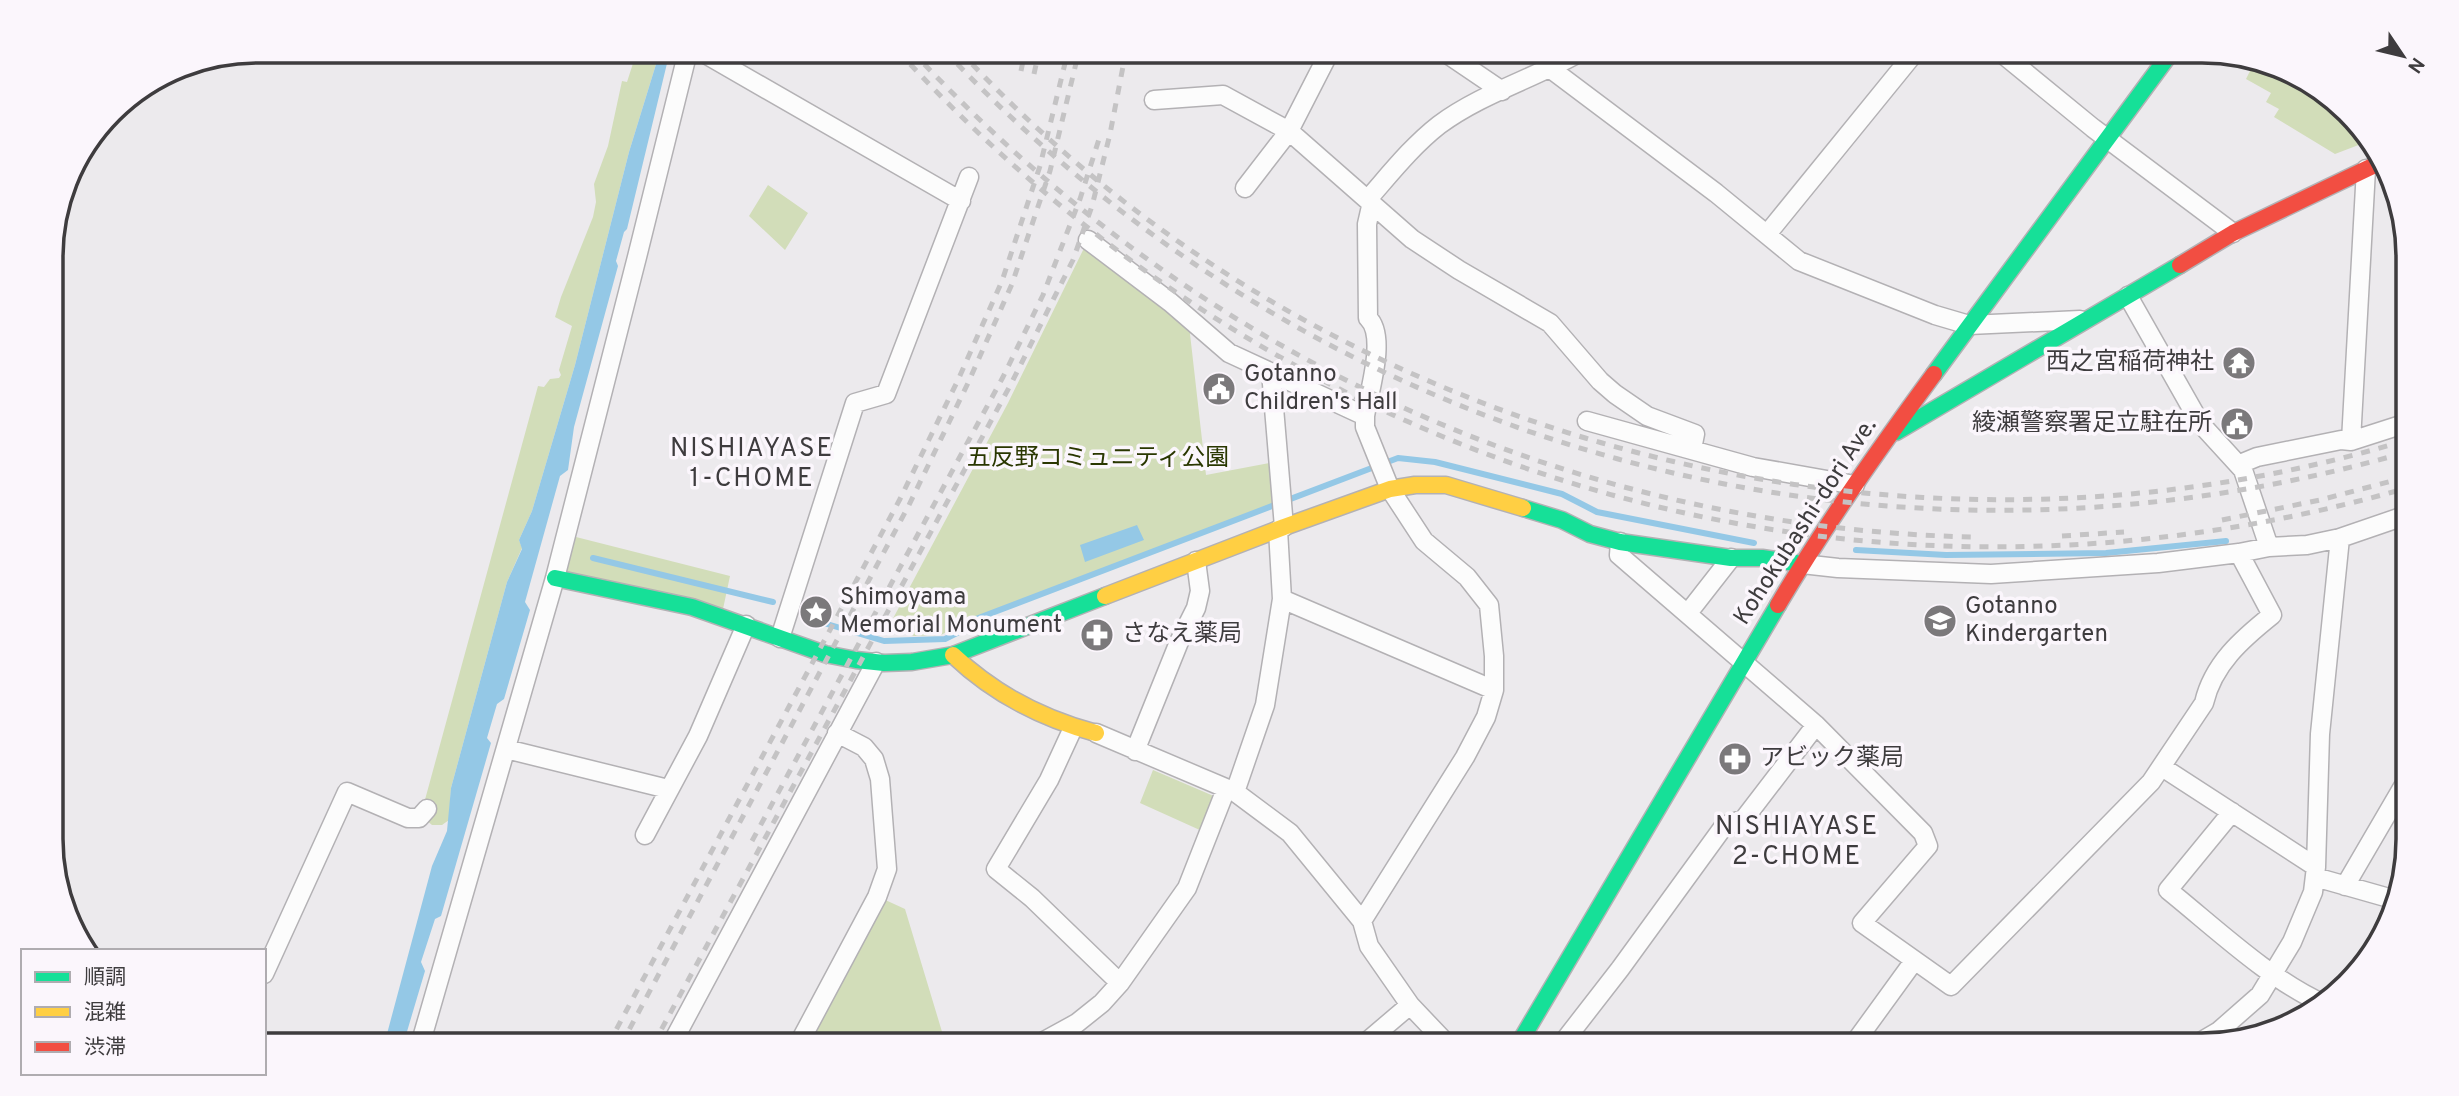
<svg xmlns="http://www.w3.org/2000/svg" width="2459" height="1096" font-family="Overpass,'Noto Sans JP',sans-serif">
	<rect width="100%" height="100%" fill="#eceaed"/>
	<path fill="#d2ddb9" d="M 637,51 L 657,51 L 655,58 L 657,61 L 629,152 L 575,365 L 532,511 L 519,540 L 522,548 L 507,582 L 451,788 L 449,820 L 442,825 L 432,825 L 425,819 L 423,807 L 538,386 L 544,387 L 550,379 L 559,378 L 561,375 L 559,370 L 572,326 L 555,317 L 561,297 L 593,217 L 596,202 L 594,184 L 608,146 L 622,81 L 627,82 Z
		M 2255,61 L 2281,66 L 2365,131 L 2369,141 L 2335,154 L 2274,117 L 2279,109 L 2266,102 L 2271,93 L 2246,79 Z
		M 768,185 L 808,213 L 785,250 L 749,216 Z
		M 1087,242 L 1189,325 L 1206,475 L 1274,462 L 1279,504 L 967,621 L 941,635 L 914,636 L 889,626 L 1008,403 Z
		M 576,537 L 730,576 L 723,609 L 564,571 Z
		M 1153,770 L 1216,797 L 1202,831 L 1140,803 Z
		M 881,898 L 905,909 L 946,1045 L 801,1045 Z"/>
	<path fill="#94c8e6" d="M 657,51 L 670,51 L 627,229 L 624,232 L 616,261 L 618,266 L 574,427 L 568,470 L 560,476 L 525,602 L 530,610 L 504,699 L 497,704 L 487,738 L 491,743 L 441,916 L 435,919 L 421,962 L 425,971 L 403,1045 L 384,1045 L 432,866 L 447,831 L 451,788 L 507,582 L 522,549 L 519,540 L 532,511 L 575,365 L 629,152 L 657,61 L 655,58 Z
		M 1137,525 L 1144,540 L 1085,562 L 1080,545 Z"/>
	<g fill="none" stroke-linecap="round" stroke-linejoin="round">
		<path stroke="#94c8e6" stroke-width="6" d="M 1856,550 L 1946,555 L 2106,553 L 2226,541
			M 593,558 L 773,602
			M 799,608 L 817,621 L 884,641 L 945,639 L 959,632 L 968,622 L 1398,458 L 1435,462 L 1562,494 L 1597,512 L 1754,543"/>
		<defs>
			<path id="street" d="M 700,51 L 961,201
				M 1443,51 L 1502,91
				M 1999,51 L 2093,128 L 2233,233
				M 1551,69 L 1716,193 L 1799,261 L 1935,315 L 1969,325 L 2080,320
				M 1154,100 L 1223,95 L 1289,131 L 1412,239 L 1459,270 L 1550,323 L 1600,381 L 1615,394 L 1647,416 L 1695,434 L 1692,449
				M 1245,188 L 1289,131 L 1330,51
				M 1368,199 C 1390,174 1412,146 1439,125 C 1482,93 1536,78 1582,51
				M 1768,233 L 1916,51
				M 1088,240 L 1170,302 L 1229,353 L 1365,416
				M 2128,296 L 2200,423 L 2243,470 L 2269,547
				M 1271,372 L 1284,527
				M 1587,421 L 1753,467 L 1855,485
				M 2351,441 L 2366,169
				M 2240,464 L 2257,457 L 2341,440 L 2351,441 L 2407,423
				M 1620,542 L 1619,555 L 1816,725 L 1923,833 L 1928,846 L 1862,923 L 1951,986 L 2151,782 L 2204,703 C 2213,664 2242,639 2272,615 L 2239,553
				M 1802,564 L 1838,568 L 1991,574 L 2158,563 L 2239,553 L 2269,547 L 2307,545 L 2340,538 L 2407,515
				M 1282,599 L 1494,690
				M 1688,613 L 1731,558
				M 780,638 L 855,403 L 886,394 L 969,177
				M 1073,728 L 1049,780 L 996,869 L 1032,898 L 1120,983
				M 1096,733 L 1235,792 L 1290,833 L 1362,921 L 1369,946 L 1410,1005 L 1448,1045
				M 506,749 L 668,789
				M 1135,751 L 1179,642 L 1196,608 L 1200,591 L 1196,561
				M 2162,767 L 2316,867
				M 1235,792 L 1265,705 L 1282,599 L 1278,530
				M 2232,812 L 2168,890 C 2214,927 2271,981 2324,1004
				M 645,835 L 698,736 L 746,625
				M 2315,877 L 2396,900
				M 2345,886 L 2408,778
				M 1362,921 L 1465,757 L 1486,717 L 1494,690 L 1494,656 L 1489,605 L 1467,577 L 1424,541 L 1390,489 L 1365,427 L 1365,416 C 1369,392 1387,336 1368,318 L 1367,224 L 1372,202
				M 264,974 L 347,792 L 408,818 L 419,818 L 427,809
				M 420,1045 L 555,578 L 637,257 L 688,51
				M 671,1045 L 876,662
				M 798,1045 L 877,897 L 887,869 L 880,779 L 874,759 L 864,747 L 837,733
				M 1037,1045 L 1077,1023 L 1102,1003 L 1120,983 L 1187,888 L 1226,789
				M 1363,1045 L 1410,1005
				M 1561,1045 L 1620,969 L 1724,826 L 1744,819 L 1816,725
				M 1639,1045 L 1643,1045
				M 1853,1045 L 1914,961
				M 2195,1045 L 2219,1031 L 2260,995 L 2292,942 L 2313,892 L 2316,867 L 2320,734 L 2340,538"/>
			<path id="fast" d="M 1934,374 L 2172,51
				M 1896,432 L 2180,265
				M 1523,508 L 1562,520 L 1590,534 L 1620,542 L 1731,558 L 1762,558 L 1802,564
				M 555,578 L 692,607 L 825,654 L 856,660 L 884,663 L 912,662 L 953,655 L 1105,596
				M 1518,1045 L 1778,605"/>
			<path id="slow" d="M 1105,596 L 1284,527 L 1390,489 L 1415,485 L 1446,485 L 1523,508
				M 953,655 C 993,693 1043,719 1096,733"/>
			<path id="jam" d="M 2180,265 L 2233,233 L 2379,163
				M 1778,605 C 1825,525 1879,449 1934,374"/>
		</defs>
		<use href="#street" stroke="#b3b1b4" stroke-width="21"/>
		<use href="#fast" stroke="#b3b1b4" stroke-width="19"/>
		<use href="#slow" stroke="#b3b1b4" stroke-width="19"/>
		<use href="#jam" stroke="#b3b1b4" stroke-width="19"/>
		<use href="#street" stroke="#fcfcfc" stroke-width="18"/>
		<use href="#fast" stroke="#16e098" stroke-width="16"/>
		<use href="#slow" stroke="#ffcf43" stroke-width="16"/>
		<use href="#jam" stroke="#f24e42" stroke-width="16"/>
		<path stroke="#c4c3c4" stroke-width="5" stroke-dasharray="9 9" stroke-linecap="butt" d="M 898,51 C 1286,475 1851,648 2407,488
			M 912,51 C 1191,351 1563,528 1974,537
			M 945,51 C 1321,452 1879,605 2407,452
			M 960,51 C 1320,442 1900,595 2407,440
			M 1021,71 L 1025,51
			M 1034,74 L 1039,51
			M 2222,520 L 2320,500 L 2407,477
			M 2062,536 L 2124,532
			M 752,841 L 1003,377 L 1043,295 L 1080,199 L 1100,136
			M 608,1045 L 900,499 L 958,380 L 1002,281 L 1040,166 L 1068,51
			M 621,1045 L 909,505 L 968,383 L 1012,284 L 1050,171 L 1079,51
			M 653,1045 L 1011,384 L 1073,260 L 1092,206 L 1110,134 L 1126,51"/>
	</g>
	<defs>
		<symbol id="temple-disc" viewBox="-11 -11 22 22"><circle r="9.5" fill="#7b797b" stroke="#fbf6fc"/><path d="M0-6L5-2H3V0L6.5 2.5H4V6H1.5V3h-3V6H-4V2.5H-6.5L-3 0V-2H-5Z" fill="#fff"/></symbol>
		<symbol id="civic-disc" viewBox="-11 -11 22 22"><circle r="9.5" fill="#7b797b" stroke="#fbf6fc"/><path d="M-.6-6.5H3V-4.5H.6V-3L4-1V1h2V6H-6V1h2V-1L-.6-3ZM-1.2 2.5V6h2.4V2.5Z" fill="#fff"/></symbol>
		<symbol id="sight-disc" viewBox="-11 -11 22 22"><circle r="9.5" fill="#7b797b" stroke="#fbf6fc"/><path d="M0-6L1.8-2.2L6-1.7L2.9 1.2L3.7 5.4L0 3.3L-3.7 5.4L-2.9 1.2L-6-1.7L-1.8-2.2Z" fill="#fff"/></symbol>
		<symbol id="school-disc" viewBox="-11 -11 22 22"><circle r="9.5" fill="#7b797b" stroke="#fbf6fc"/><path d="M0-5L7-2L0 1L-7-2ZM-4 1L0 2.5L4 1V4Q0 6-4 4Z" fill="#fff"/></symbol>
		<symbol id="pharmacy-disc" viewBox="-11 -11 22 22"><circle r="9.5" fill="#7b797b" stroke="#fbf6fc"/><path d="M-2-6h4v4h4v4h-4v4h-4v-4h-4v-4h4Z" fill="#fff"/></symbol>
	</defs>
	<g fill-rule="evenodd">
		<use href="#temple-disc" x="2220" y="344" width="38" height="38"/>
		<use href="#civic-disc" x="1200" y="370" width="38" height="38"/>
		<use href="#civic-disc" x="2218" y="405" width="38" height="38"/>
		<use href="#sight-disc" x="797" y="593" width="38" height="38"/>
		<use href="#school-disc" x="1921" y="602" width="38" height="38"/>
		<use href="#pharmacy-disc" x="1078" y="616" width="38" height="38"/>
		<use href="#pharmacy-disc" x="1716" y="740" width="38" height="38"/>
	</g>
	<g text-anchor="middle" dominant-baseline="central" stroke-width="7" stroke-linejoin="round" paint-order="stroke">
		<g font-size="24" fill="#3e3c3e" stroke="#fbf6fc" text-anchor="start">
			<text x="2214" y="363" text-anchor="end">西之宮稲荷神社</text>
			<text x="1244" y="375">Gotanno<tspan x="1244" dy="28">Children's Hall</tspan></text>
			<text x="2212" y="424" text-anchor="end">綾瀬警察署足立駐在所</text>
			<text x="840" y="598">Shimoyama<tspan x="840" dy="28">Memorial Monument</tspan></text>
			<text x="1965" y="607">Gotanno<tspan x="1965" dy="28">Kindergarten</tspan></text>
			<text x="1122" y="635">さなえ薬局</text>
			<text x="1760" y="759">アビック薬局</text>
		</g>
		<g font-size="24" fill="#2a3701" stroke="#fbf6fc">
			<text x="1098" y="459">五反野コミュニティ公園</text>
		</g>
		<g font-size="24" fill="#3e3c3e" stroke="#fbf6fc">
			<text transform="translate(1806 522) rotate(-57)">Kohokubashi-dori Ave.</text>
		</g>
		<g font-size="26" letter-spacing="2" fill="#3e3c3e" stroke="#fbf6fc">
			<text x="752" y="449">NISHIAYASE<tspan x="752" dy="30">1-CHOME</tspan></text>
			<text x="1797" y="827">NISHIAYASE<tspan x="1797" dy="30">2-CHOME</tspan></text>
		</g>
	</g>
	<path d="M0 0H2459V1096H0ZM257 63H2202A194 194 0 0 1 2396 257V839A194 194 0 0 1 2202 1033H257A194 194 0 0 1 63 839V257A194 194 0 0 1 257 63Z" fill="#fbf6fc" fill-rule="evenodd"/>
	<path fill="none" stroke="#3e3c3e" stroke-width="3.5" d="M257 63H2202A194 194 0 0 1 2396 257V839A194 194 0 0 1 2202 1033H257A194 194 0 0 1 63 839V257A194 194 0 0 1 257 63Z"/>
	<rect x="21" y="949" width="245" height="126" fill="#fbf6fc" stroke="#afacb0" stroke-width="2"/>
	<rect x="35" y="972" width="35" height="10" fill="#16e098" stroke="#afacb0" stroke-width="2"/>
	<text x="84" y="984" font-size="21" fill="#3e3c3e">順調</text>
	<rect x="35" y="1007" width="35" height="10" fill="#ffcf43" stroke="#afacb0" stroke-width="2"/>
	<text x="84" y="1019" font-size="21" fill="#3e3c3e">混雑</text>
	<rect x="35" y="1042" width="35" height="10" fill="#f24e42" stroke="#afacb0" stroke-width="2"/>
	<text x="84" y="1054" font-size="21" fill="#3e3c3e">渋滞</text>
	<g transform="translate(2403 56) rotate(125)" stroke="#fbf6fc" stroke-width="5" paint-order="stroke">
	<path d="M0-5L12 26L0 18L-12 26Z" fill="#3e3c3e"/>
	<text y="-10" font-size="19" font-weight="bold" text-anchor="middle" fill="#3e3c3e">N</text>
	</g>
</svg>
